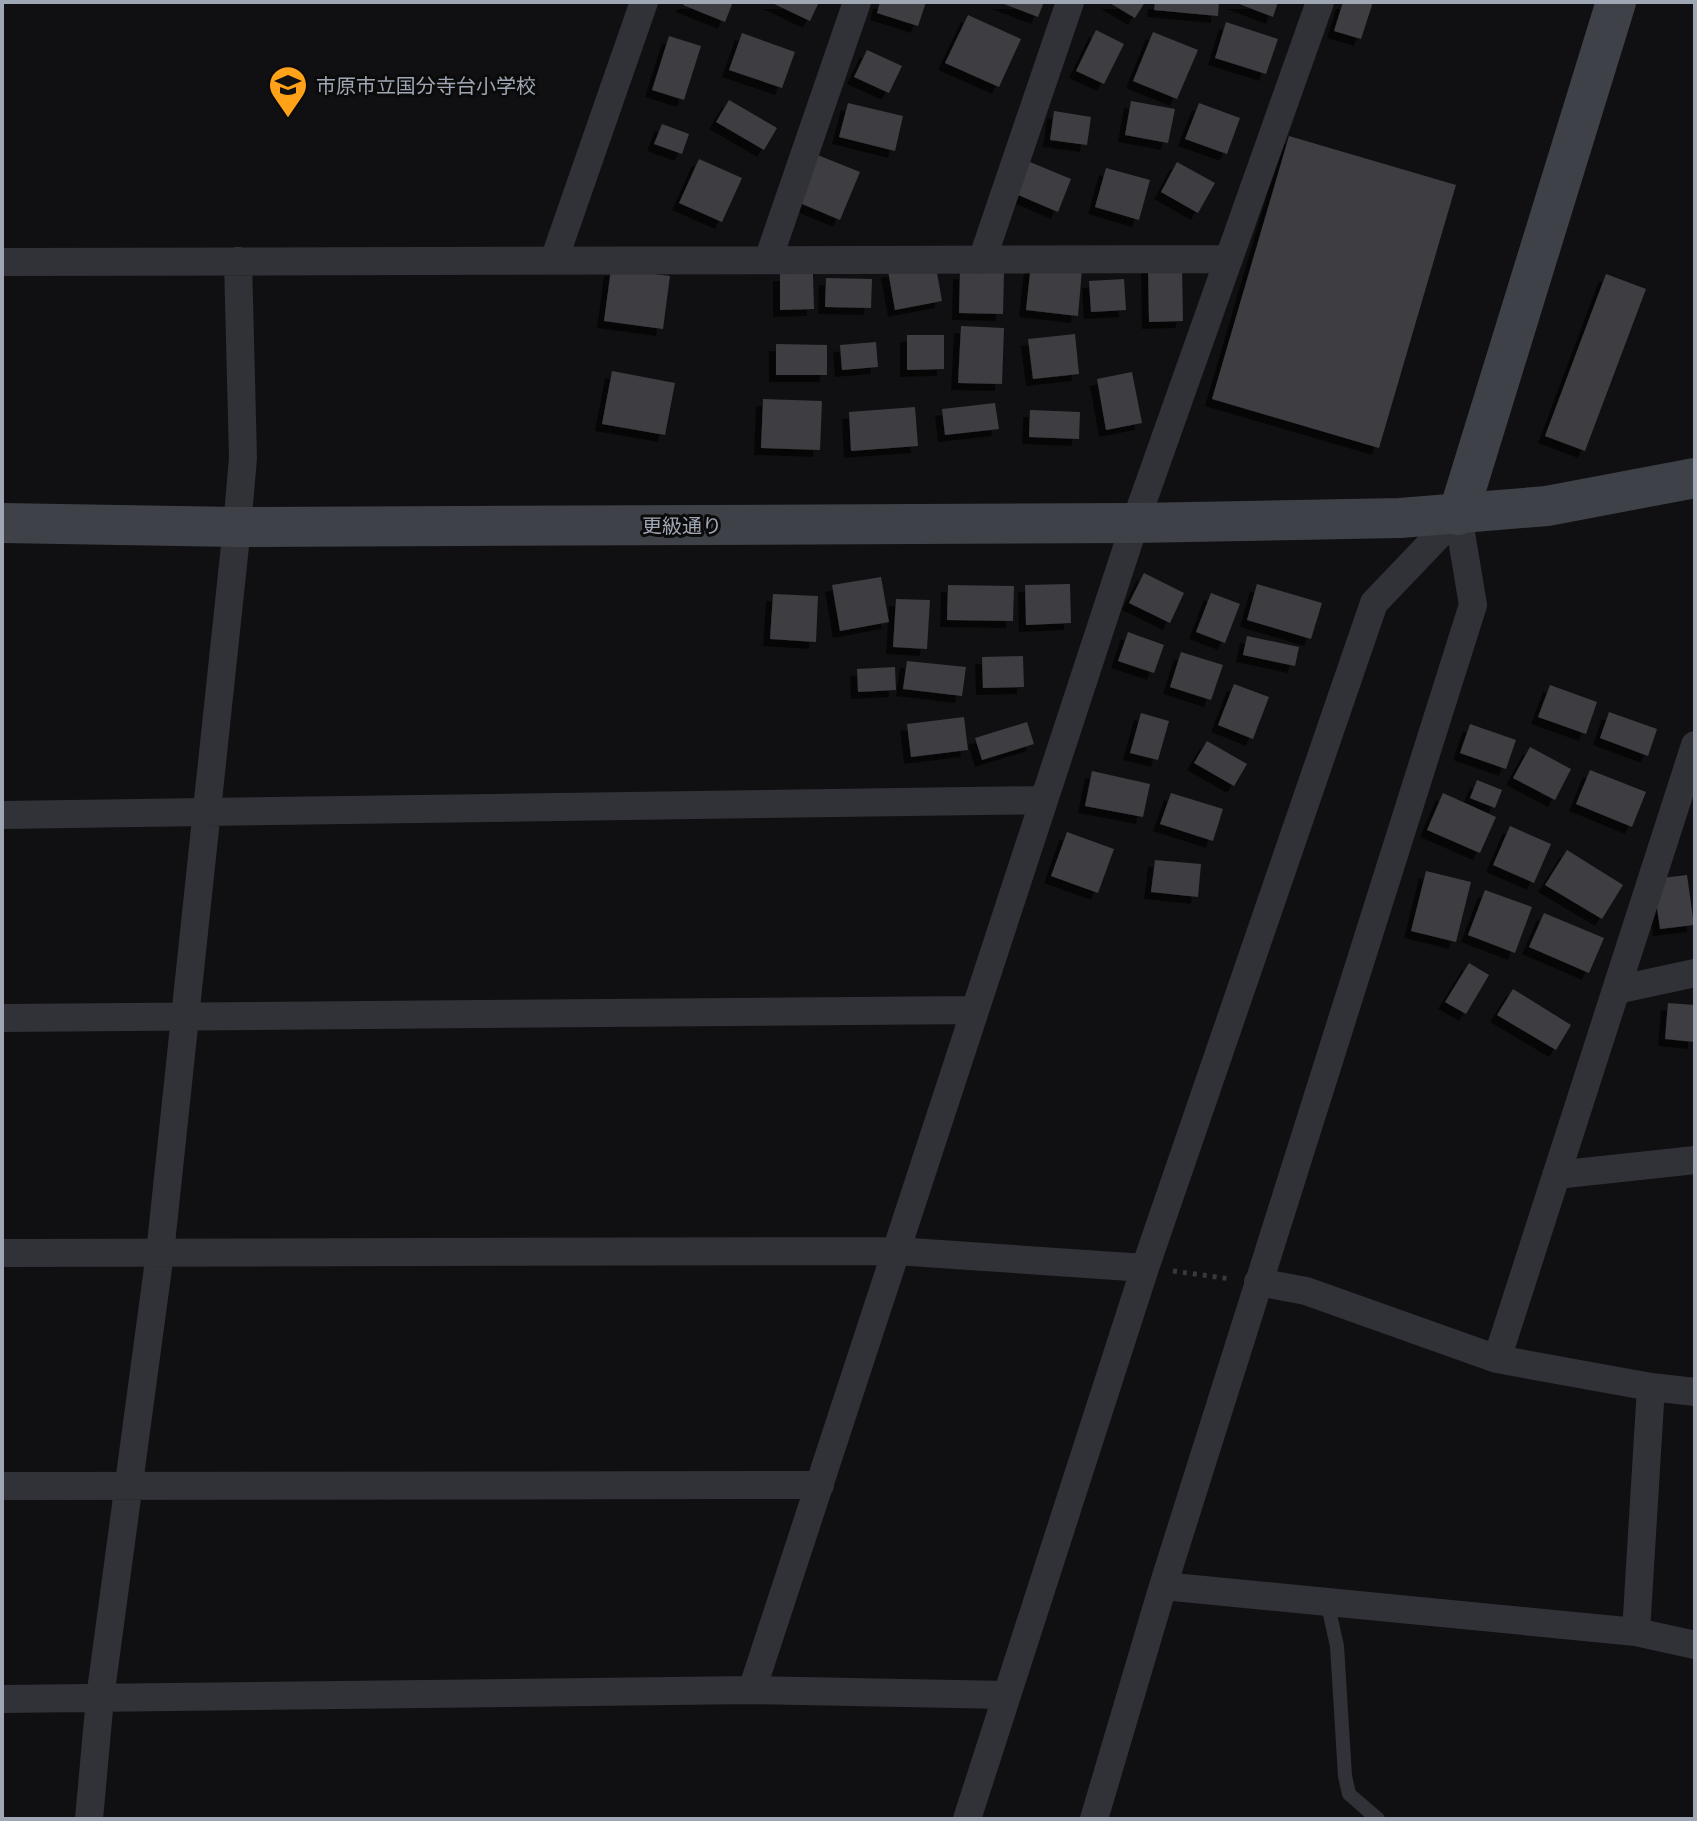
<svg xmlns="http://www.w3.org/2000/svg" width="1697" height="1821" font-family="'Archivo Narrow','Noto Sans JP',sans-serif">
	<defs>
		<filter id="shadow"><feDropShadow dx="-7" dy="7" stdDeviation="0" flood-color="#0009"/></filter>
	</defs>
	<rect width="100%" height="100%" fill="#101012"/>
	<path fill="#3c3d42" filter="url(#shadow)" d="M 685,2 L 733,2 L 725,22 L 683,5 Z
		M 770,2 L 819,2 L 810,21 Z
		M 880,2 L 926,2 L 918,26 L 877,13 Z
		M 999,2 L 1044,2 L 1038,17 Z
		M 1108,2 L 1145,2 L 1135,18 Z
		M 1155,2 L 1219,2 L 1218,16 L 1154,10 Z
		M 1234,2 L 1278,2 L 1273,17 Z
		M 1343,2 L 1373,2 L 1361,39 L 1334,31 Z
		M 968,15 L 1021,39 L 999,87 L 945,63 Z
		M 1226,22 L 1278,39 L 1266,74 L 1215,58 Z
		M 1096,30 L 1124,44 L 1104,84 L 1076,71 Z
		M 1153,32 L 1198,50 L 1177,99 L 1133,81 Z
		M 742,33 L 795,52 L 782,88 L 729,70 Z
		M 669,36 L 701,46 L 684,100 L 652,90 Z
		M 867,50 L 902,66 L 889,93 L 854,77 Z
		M 729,100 L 777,128 L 764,150 L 716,122 Z
		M 1131,101 L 1175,109 L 1168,143 L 1125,135 Z
		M 848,103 L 903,116 L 895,151 L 839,137 Z
		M 1199,103 L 1240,118 L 1227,154 L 1185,139 Z
		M 1054,111 L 1091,117 L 1087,145 L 1050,140 Z
		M 662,124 L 689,134 L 682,154 L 654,144 Z
		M 1289,136 L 1456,185 L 1379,448 L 1212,399 Z
		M 815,154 L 860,172 L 840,220 L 795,201 Z
		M 699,159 L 742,178 L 722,222 L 679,203 Z
		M 1030,162 L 1071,179 L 1058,212 L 1016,194 Z
		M 1177,162 L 1215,183 L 1198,213 L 1161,192 Z
		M 1106,168 L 1150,180 L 1139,220 L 1095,207 Z
		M 935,262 L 942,301 L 895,310 L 888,271 Z
		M 1148,263 L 1182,263 L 1183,321 L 1149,322 Z
		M 1031,264 L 1082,269 L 1078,316 L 1026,310 Z
		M 611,269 L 670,276 L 663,329 L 604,321 Z
		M 960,272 L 1004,273 L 1003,314 L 959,313 Z
		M 780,274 L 813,274 L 814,309 L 780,310 Z
		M 1606,274 L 1646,289 L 1585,451 L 1545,436 Z
		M 826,278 L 872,279 L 871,308 L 825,307 Z
		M 1124,279 L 1126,310 L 1091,312 L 1089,281 Z
		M 961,326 L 1004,328 L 1002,384 L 958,383 Z
		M 1075,334 L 1079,374 L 1033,379 L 1028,339 Z
		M 907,335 L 944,335 L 944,369 L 907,370 Z
		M 876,342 L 878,367 L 842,370 L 840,345 Z
		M 776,344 L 827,345 L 827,375 L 776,375 Z
		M 612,371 L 675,383 L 665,435 L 602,424 Z
		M 1132,372 L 1142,423 L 1106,430 L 1097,379 Z
		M 763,399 L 822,401 L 820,450 L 761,448 Z
		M 995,403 L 999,429 L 945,435 L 942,409 Z
		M 915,407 L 918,446 L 851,451 L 849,412 Z
		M 1030,410 L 1080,412 L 1079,439 L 1029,437 Z
		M 1144,573 L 1184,593 L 1170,623 L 1129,603 Z
		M 881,577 L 889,622 L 840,631 L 832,585 Z
		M 1070,584 L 1071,623 L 1026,625 L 1025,585 Z
		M 1257,584 L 1322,603 L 1311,639 L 1247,620 Z
		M 948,585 L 1014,586 L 1013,621 L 947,620 Z
		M 1211,593 L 1240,604 L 1225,643 L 1196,632 Z
		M 773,594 L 818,596 L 816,642 L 770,639 Z
		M 896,599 L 930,600 L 927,649 L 893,647 Z
		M 1128,632 L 1164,645 L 1154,673 L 1118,661 Z
		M 1247,636 L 1299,647 L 1295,666 L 1243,655 Z
		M 1181,652 L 1223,665 L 1211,700 L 1170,687 Z
		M 1023,656 L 1024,687 L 983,688 L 982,657 Z
		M 907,661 L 966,667 L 962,696 L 903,689 Z
		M 895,667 L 896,690 L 858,692 L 857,669 Z
		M 1234,684 L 1269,697 L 1253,739 L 1218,725 Z
		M 1550,685 L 1597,702 L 1586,734 L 1538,717 Z
		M 1609,712 L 1657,729 L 1648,756 L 1600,738 Z
		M 1141,713 L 1169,721 L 1158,760 L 1130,753 Z
		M 964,717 L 968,750 L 911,757 L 907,724 Z
		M 1027,722 L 1034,744 L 982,760 L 975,738 Z
		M 1470,724 L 1516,740 L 1506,769 L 1460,753 Z
		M 1207,741 L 1247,764 L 1234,786 L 1194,763 Z
		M 1530,747 L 1571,769 L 1555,800 L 1513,778 Z
		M 1590,770 L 1646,792 L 1632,827 L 1576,804 Z
		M 1092,771 L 1150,784 L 1143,817 L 1085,806 Z
		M 1477,780 L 1502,790 L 1495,808 L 1470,798 Z
		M 1171,793 L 1223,809 L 1213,841 L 1160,824 Z
		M 1443,793 L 1496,817 L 1480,853 L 1427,830 Z
		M 1510,826 L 1551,844 L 1534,883 L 1493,865 Z
		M 1067,832 L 1114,849 L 1098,893 L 1051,876 Z
		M 1567,850 L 1623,885 L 1602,919 L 1545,885 Z
		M 1155,860 L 1201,864 L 1198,897 L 1151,892 Z
		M 1426,871 L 1471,882 L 1456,942 L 1411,931 Z
		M 1687,875 L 1694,925 L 1660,929 L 1653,879 Z
		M 1485,890 L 1532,907 L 1515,953 L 1468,935 Z
		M 1544,913 L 1604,938 L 1589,973 L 1529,947 Z
		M 1469,963 L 1489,975 L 1466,1014 L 1445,1002 Z
		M 1513,989 L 1571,1025 L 1556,1050 L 1497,1015 Z
		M 1668,1003 L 1695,1005 L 1695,1042 L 1665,1039 Z"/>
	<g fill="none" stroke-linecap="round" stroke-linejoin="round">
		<path stroke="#36393e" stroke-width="5" stroke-dasharray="4 6" stroke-linecap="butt" d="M 1173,1271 L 1231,1279"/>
		<path stroke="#313237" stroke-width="14" d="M 1327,1601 L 1337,1646 L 1345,1776 L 1349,1794 L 1378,1819"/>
		<path stroke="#313237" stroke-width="28" d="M 554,260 L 644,2
			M 768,260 L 857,2
			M 982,260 L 1070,2
			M 2,262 L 1229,259
			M 2,815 L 1044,800
			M 1616,990 L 1695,973
			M 2,1018 L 975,1010
			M 1556,1175 L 1695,1160
			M 2,1253 L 896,1251 L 1145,1268
			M 1258,1282 L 1306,1291 L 1497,1359 L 1651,1387 L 1695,1392
			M 1497,1359 L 1695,745
			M 2,1486 L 820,1485
			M 1163,1586 L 1636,1632 L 1695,1645
			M 1636,1632 L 1651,1387
			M 752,1690 L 1135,523 L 1320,2
			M 2,1699 L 752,1690 L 1007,1695
			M 89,1819 L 100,1698 L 160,1253 L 237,527 L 243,458 L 238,261
			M 967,1819 L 1145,1268 L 1374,603 L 1458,515
			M 1094,1819 L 1163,1586 L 1473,605 L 1458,515"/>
		<path stroke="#3e4147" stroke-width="40" d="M 1458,515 L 1616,2
			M 2,523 L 237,527 L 1135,523 L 1400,518 L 1547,506 L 1695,478"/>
	</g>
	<defs>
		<symbol id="school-pin" viewBox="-11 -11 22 30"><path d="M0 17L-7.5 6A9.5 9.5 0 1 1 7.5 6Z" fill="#ffa21a" stroke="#0b0b0c"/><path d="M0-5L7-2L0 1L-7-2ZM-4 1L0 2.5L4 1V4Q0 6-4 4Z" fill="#111"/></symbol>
	</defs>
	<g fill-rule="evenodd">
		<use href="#school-pin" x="266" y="63" width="44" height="60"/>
	</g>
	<g text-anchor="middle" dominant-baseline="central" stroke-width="6" stroke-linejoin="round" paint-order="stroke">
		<g font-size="20" fill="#9fa7b4" stroke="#0b0b0c" text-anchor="start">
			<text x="316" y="85">市原市立国分寺台小学校</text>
		</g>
		<g font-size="20" fill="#9fa7b4" stroke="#0b0b0c">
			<text x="682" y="525">更級通り</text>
		</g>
	</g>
	<rect width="1697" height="1821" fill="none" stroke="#9fa7b4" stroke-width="8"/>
</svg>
